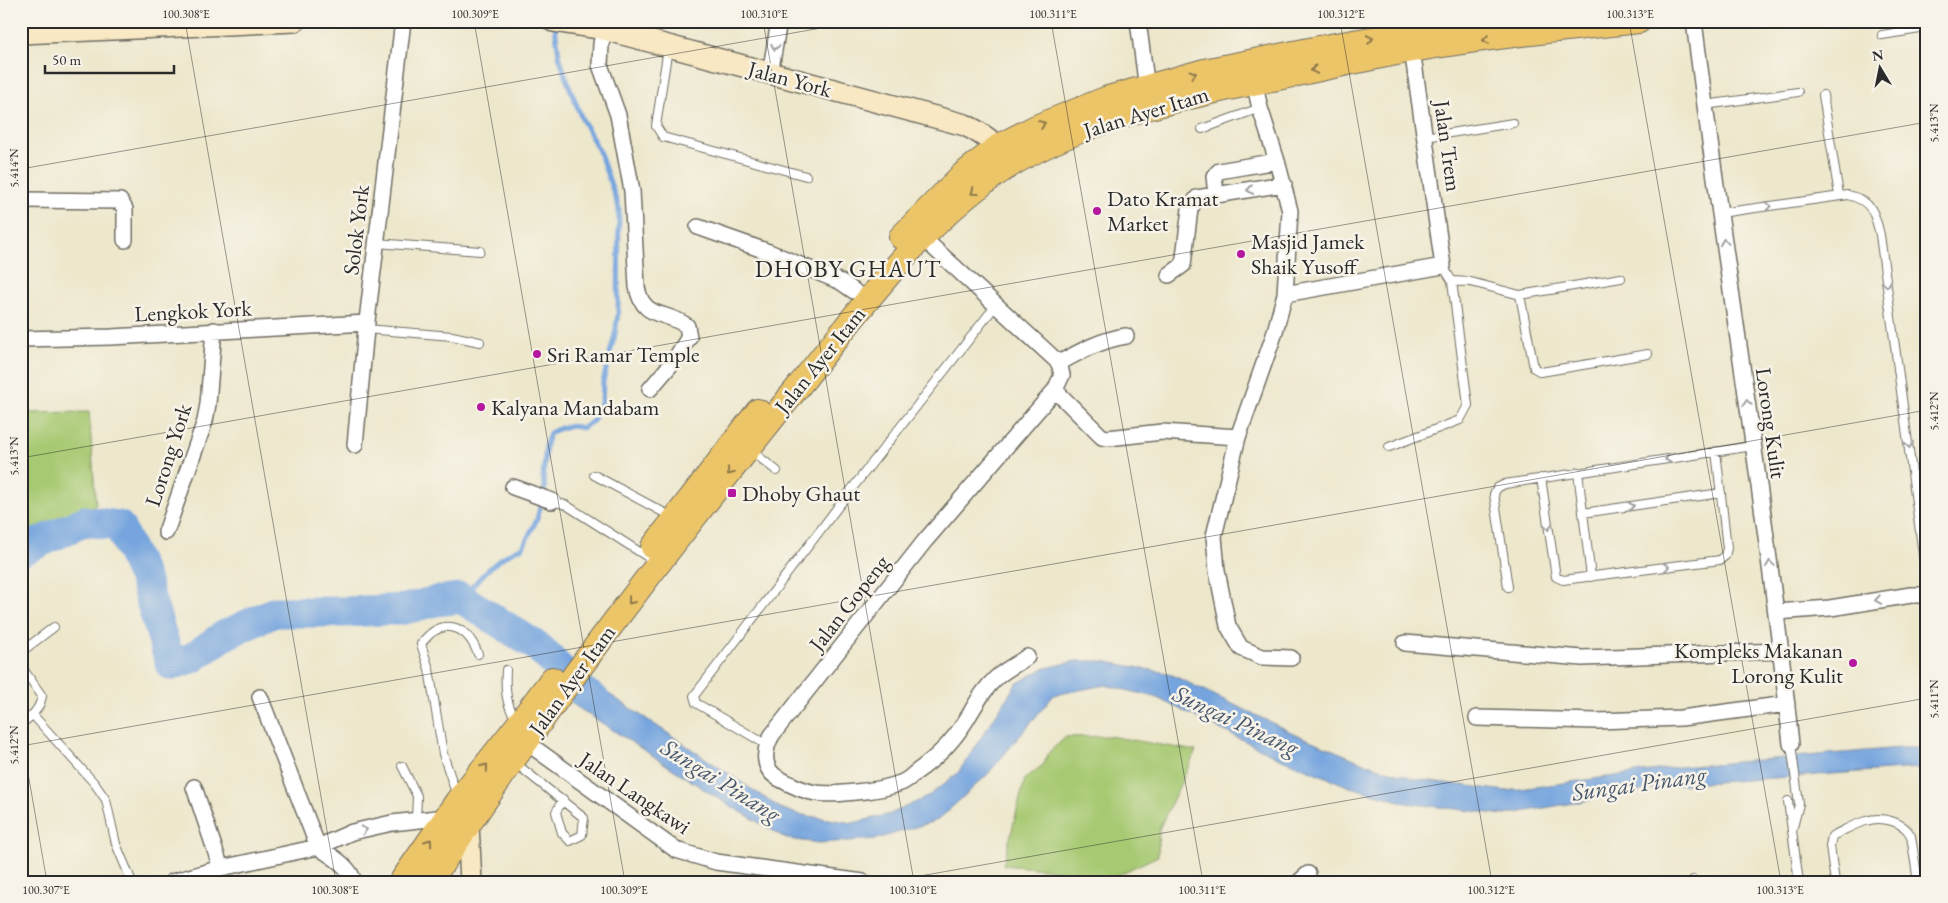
<svg xmlns="http://www.w3.org/2000/svg" width="1948" height="903" font-family="'EB Garamond',serif">
	<rect width="100%" height="100%" fill="#f7f3e8"/>
	<filter id="ink" filterUnits="userSpaceOnUse"><feTurbulence type="fractalNoise" baseFrequency=".02" numOctaves="2"/><feDisplacementMap in="SourceGraphic" scale="10" xChannelSelector="R" yChannelSelector="G"/><feConvolveMatrix kernelMatrix="1 2 1 2 8 2 1 2 1" color-interpolation-filters="sRGB"/></filter>
	<filter id="wash" filterUnits="userSpaceOnUse"><feTurbulence type="fractalNoise" baseFrequency=".0096" numOctaves="4" result="noise"/><feDisplacementMap in="SourceGraphic" scale="20" xChannelSelector="R" yChannelSelector="G"/><feGaussianBlur stdDeviation="1.12" result="paint"/><feColorMatrix in="noise" values="0 0 0 0 0 0 0 0 0 0 0 0 0 0 0 0 0 1.4 0 .05"/><feComposite in="paint" operator="in"/></filter>
	<g filter="url(#wash)">
		<rect width="100%" height="100%" fill="#ede7cc"/>
		<path fill="#a7c972" stroke="#697a4e" d="M 89,412 L 96,505 L 21,535 L 21,413 Z
			M 1109,736 L 1196,751 L 1159,829 L 1158,856 L 1107,880 L 1045,869 L 1003,865 L 1025,779 L 1044,764 L 1049,752 L 1066,737 Z
			M 754,876 L 807,880 L 807,882 L 759,882 Z"/>
		<path fill="#74a4de" stroke="#506884" d="M 1076,661 L 1102,661 L 1168,673 L 1293,733 L 1364,763 L 1416,779 L 1506,791 L 1679,767 L 1900,748 L 1927,748 L 1927,771 L 1917,768 L 1674,785 L 1505,815 L 1407,803 L 1350,787 L 1277,757 L 1155,697 L 1105,685 L 1054,695 L 987,775 L 938,820 L 877,839 L 819,843 L 787,839 L 719,799 L 571,703 L 588,680 L 780,808 L 797,814 L 853,823 L 890,814 L 927,797 L 958,773 L 1016,684 L 1042,669 Z"/>
		<g fill="none" stroke-linecap="round" stroke-linejoin="round">
			<path stroke="#74a4de" stroke-width="5" d="M 461,598 C 480,578 496,557 523,547 L 537,519 L 545,488 L 543,477 L 546,444 L 550,433 C 562,427 569,424 582,428 L 593,421 L 602,401 L 603,382 L 615,334 L 618,314 L 619,208 L 599,151 L 582,119 L 565,75 L 559,55 L 555,27"/>
			<path stroke="#74a4de" stroke-width="31" d="M 21,551 L 85,521 L 119,526 L 144,578 L 171,665 L 192,658 L 225,635 L 275,612 L 345,612 L 405,609 L 436,601 L 461,598 L 538,647 L 583,692 L 594,699"/>
		</g>
	</g>
	<g filter="url(#ink)">
		<g fill="none" stroke-linecap="round" stroke-linejoin="round">
			<defs>
				<path id="lane" d="M 1124,21 L 1138,23
					M 1882,35 L 1920,29 L 1924,27 L 1926,21
					M 668,48 L 656,126 L 663,137 L 806,176
					M 1823,95 L 1839,195
					M 1705,105 L 1798,92
					M 1202,129 L 1260,108
					M 1425,137 L 1513,123
					M 1720,213 L 1848,195 C 1872,201 1875,213 1880,235 L 1927,584
					M 376,243 L 480,251
					M 1452,281 L 1471,282 L 1520,295 L 1534,368 L 1541,372 L 1648,354
					M 1520,295 L 1621,278
					M 366,329 L 452,336 L 480,342
					M 1389,447 L 1460,420 L 1468,405 L 1452,281 L 1443,266
					M 750,450 L 777,471
					M 1578,472 L 1591,577
					M 594,475 L 672,517
					M 1541,478 L 1556,577 L 1563,580 L 1720,560 L 1725,556 L 1727,548 L 1716,451
					M 552,501 L 566,505 L 646,556
					M 1583,513 L 1721,493
					M 1508,587 L 1494,494 L 1497,488 L 1505,484 L 1753,446
					M 21,652 L 54,627
					M 21,666 L 42,696 C 40,709 31,717 21,724
					M 506,670 C 505,686 505,707 517,719
					M 33,715 L 95,784 L 106,800 L 116,844 L 132,882
					M 1791,744 L 1799,804 L 1792,831
					M 767,745 L 696,703 L 694,696 L 847,495 L 996,305
					M 514,762 L 584,818 L 582,835 L 570,841 L 562,833 L 556,812 L 563,799
					M 402,766 L 417,796 L 416,820
					M 457,796 L 443,754 L 429,669 L 421,644 C 441,617 466,623 478,654
					M 1788,801 L 1799,882
					M 1693,880 L 1694,882
					M 1835,882 L 1830,846 L 1832,836 C 1843,831 1854,824 1866,821 C 1881,816 1904,821 1911,836 L 1918,882"/>
				<path id="street" d="M 1138,21 L 1148,96
					M 1694,21 C 1724,263 1766,502 1791,744
					M 604,29 L 601,44 L 600,65 L 618,115 L 632,191 L 637,287 C 643,320 665,310 687,326 L 689,337 L 673,362 L 650,389
					M 770,74 L 779,21
					M 1254,82 L 1260,108 L 1277,161 L 1290,211 L 1285,294
					M 1216,195 L 1284,184
					M 21,200 L 120,201 L 125,209 L 125,240
					M 698,227 L 769,252 L 841,282 L 854,291
					M 922,237 L 1059,363 L 1062,375 L 1055,390 L 924,542 L 772,735 C 764,749 761,768 778,778 C 809,795 820,796 855,792 C 870,791 889,788 903,782 C 907,780 912,776 915,773 C 936,758 951,744 965,722 C 975,706 982,691 996,678 C 1005,670 1017,664 1027,657
					M 1169,275 L 1183,265 L 1190,209 L 1197,198 L 1216,195 L 1214,176 L 1219,171 L 1277,161
					M 21,339 L 111,337 L 367,323
					M 1059,363 C 1081,351 1101,340 1126,336
					M 1055,390 L 1102,437 L 1108,438 L 1162,432 L 1238,437
					M 355,445 L 366,329 L 403,21
					M 513,487 L 552,501
					M 166,532 L 205,421 L 208,404 L 214,330
					M 1777,612 L 1830,608 L 1911,595 L 1927,595
					M 1405,643 L 1582,658 L 1782,651
					M 1291,658 L 1262,657 L 1241,648 L 1228,626 L 1217,571 L 1214,536 L 1238,437 L 1274,335 L 1285,294 L 1443,266 L 1411,42
					M 260,697 L 318,847 C 331,856 350,866 354,882
					M 1477,718 L 1597,721 L 1681,718 L 1787,704
					M 519,737 L 676,850 L 716,862 L 863,882
					M 194,787 L 221,868
					M 172,882 L 221,868 L 318,847 L 352,832 L 392,823 L 446,817
					M 1299,882 L 1308,874"/>
				<path id="secondary" d="M 553,21 L 604,29 L 965,125 C 983,133 996,144 1010,159
					M 21,33 L 295,21
					M 468,825 L 471,882"/>
				<path id="primary" d="M 901,237 L 961,176 L 999,146 L 1036,127 L 1108,98 L 1204,71 L 1324,47 L 1477,21
					M 653,547 L 758,411
					M 401,882 L 458,800 L 520,722 L 552,679
					M 430,882 C 543,710 669,546 798,387 C 861,309 929,212 1017,161 C 1100,114 1195,94 1288,76 C 1329,67 1370,58 1412,50 C 1487,37 1563,29 1639,21"/>
			</defs>
			<use href="#lane" stroke="#6f6d63" stroke-width="10"/>
			<use href="#street" stroke="#6f6d63" stroke-width="18"/>
			<use href="#secondary" stroke="#6f6d63" stroke-width="24"/>
			<use href="#primary" stroke="#6f6d63" stroke-width="26"/>
			<use href="#lane" stroke="#fff" stroke-width="8"/>
			<use href="#street" stroke="#fff" stroke-width="15"/>
			<use href="#secondary" stroke="#f8e8c3" stroke-width="21"/>
			<use href="#primary" stroke="#edc569" stroke-width="24"/>
		</g>
		<defs><path id="oneway-chevron" d="M-2-3.5L2.5 0L-2 3.5" fill="none" stroke-width="1.6" stroke-linecap="round" stroke-linejoin="round" transform="scale(1.25)"/></defs>
		<g stroke="#8c784a">
			<use href="#oneway-chevron" transform="translate(1370 39) rotate(-10)"/>
			<use href="#oneway-chevron" transform="translate(1486 40) rotate(172)"/>
			<use href="#oneway-chevron" transform="translate(1314 70) rotate(169)"/>
			<use href="#oneway-chevron" transform="translate(1193 74) rotate(-15)"/>
			<use href="#oneway-chevron" transform="translate(1042 124) rotate(-22)"/>
			<use href="#oneway-chevron" transform="translate(974 192) rotate(144)"/>
			<use href="#oneway-chevron" transform="translate(730 472) rotate(128)"/>
			<use href="#oneway-chevron" transform="translate(631 601) rotate(128)"/>
			<use href="#oneway-chevron" transform="translate(485 767) rotate(-51)"/>
			<use href="#oneway-chevron" transform="translate(429 842) rotate(-55)"/>
		</g>
		<g stroke="#a0a0a0">
			<use href="#oneway-chevron" transform="translate(775 47) rotate(100)"/>
			<use href="#oneway-chevron" transform="translate(1250 190) rotate(171)"/>
			<use href="#oneway-chevron" transform="translate(1768 206) rotate(-9)"/>
			<use href="#oneway-chevron" transform="translate(1724 242) rotate(-98)"/>
			<use href="#oneway-chevron" transform="translate(1887 284) rotate(82)"/>
			<use href="#oneway-chevron" transform="translate(1747 403) rotate(-98)"/>
			<use href="#oneway-chevron" transform="translate(1909 445) rotate(82)"/>
			<use href="#oneway-chevron" transform="translate(1668 459) rotate(171)"/>
			<use href="#oneway-chevron" transform="translate(1631 506) rotate(-8)"/>
			<use href="#oneway-chevron" transform="translate(1548 527) rotate(82)"/>
			<use href="#oneway-chevron" transform="translate(1770 564) rotate(-98)"/>
			<use href="#oneway-chevron" transform="translate(1666 567) rotate(-7)"/>
			<use href="#oneway-chevron" transform="translate(1878 600) rotate(171)"/>
			<use href="#oneway-chevron" transform="translate(364 830) rotate(-13)"/>
		</g>
	</g>
	<path fill="none" stroke="#2b2b2b" stroke-width="1" stroke-opacity="0.45" d="M 185,21 L 336,882M 474,21 L 625,882M 763,21 L 914,882M 1051,21 L 1203,882M 1340,21 L 1492,882M 1629,21 L 1781,882M 1918,21 L 1927,70M 21,169 L 861,21M 21,458 L 1927,122M 21,733 L 47,882M 21,746 L 1927,410M 886,882 L 1927,698"/>
	<g fill="#b5179e" stroke="#f7f3e8" stroke-width="2">
		<circle cx="1097" cy="211" r="5"/>
		<circle cx="1241" cy="254" r="5"/>
		<circle cx="537" cy="354" r="5"/>
		<circle cx="481" cy="407" r="5"/>
		<rect x="727" y="488" width="10" height="10" rx="2.5"/>
		<circle cx="1853" cy="663" r="5"/>
	</g>
	<g text-anchor="middle" dominant-baseline="central" stroke-width="5" stroke-linejoin="round" paint-order="stroke">
		<g font-size="22" fill="#2b2b2b" stroke="#f7f3e8">
			<text transform="translate(790 79) rotate(15)">Jalan York</text>
			<text transform="translate(1146 112) rotate(-17)">Jalan Ayer Itam</text>
			<text transform="translate(1448 146) rotate(82)">Jalan Trem</text>
			<text transform="translate(356 230) rotate(-83)">Solok York</text>
			<text transform="translate(193 311) rotate(-3)">Lengkok York</text>
			<text transform="translate(820 360) rotate(-51)">Jalan Ayer Itam</text>
			<text transform="translate(1771 423) rotate(82)">Lorong Kulit</text>
			<text transform="translate(168 455) rotate(-72)">Lorong York</text>
			<text transform="translate(849 603) rotate(-52)">Jalan Gopeng</text>
			<text transform="translate(572 680) rotate(-54)">Jalan Ayer Itam</text>
			<text transform="translate(635 793) rotate(34)">Jalan Langkawi</text>
		</g>
		<g font-size="22" fill="#2b2b2b" stroke="#f7f3e8" text-anchor="start">
			<text x="1107" y="198">Dato Kramat<tspan x="1107" dy="25">Market</tspan></text>
			<text x="1251" y="241">Masjid Jamek<tspan x="1251" dy="25">Shaik Yusoff</tspan></text>
			<text x="547" y="354">Sri Ramar Temple</text>
			<text x="491" y="407">Kalyana Mandabam</text>
			<text x="742" y="493">Dhoby Ghaut</text>
			<text x="1843" y="650" text-anchor="end">Kompleks Makanan<tspan x="1843" dy="25">Lorong Kulit</tspan></text>
		</g>
		<g font-size="24" letter-spacing="1" fill="#2b2b2b" stroke="#f7f3e8">
			<text x="848" y="268">DHOBY GHAUT</text>
		</g>
		<g font-size="24" font-style="italic" fill="#45556a" stroke="#f7f3e8">
			<text transform="translate(1236 720) rotate(25)">Sungai Pinang</text>
			<text transform="translate(721 780) rotate(32)">Sungai Pinang</text>
			<text transform="translate(1639 783) rotate(-8)">Sungai Pinang</text>
		</g>
	</g>
	<rect width="1948" height="903" fill="none" stroke="#f7f3e8" stroke-width="55"/>
	<g transform="translate(1880 68) rotate(350)" stroke="#f7f3e8" stroke-width="4" paint-order="stroke">
	<path d="M0-4L9 19L0 12L-9 19Z" fill="#2b2b2b"/>
	<text y="-8" font-size="14" font-weight="bold" text-anchor="middle" fill="#2b2b2b">N</text>
	</g>
	<path d="M45 65v8h129v-8" fill="none" stroke="#2b2b2b" stroke-width="2.5"/>
	<text x="52" y="65" font-size="15" fill="#2b2b2b" stroke="#f7f3e8" stroke-width="4" paint-order="stroke">50 m</text>
	<rect x="28" y="28" width="1892" height="848" fill="none" stroke="#2b2b2b" stroke-width="2"/>
	<g font-size="12" text-anchor="middle" fill="#2b2b2b">
		<text x="186" y="18">100.308°E</text>
		<text x="475" y="18">100.309°E</text>
		<text x="764" y="18">100.310°E</text>
		<text x="1053" y="18">100.311°E</text>
		<text x="1341" y="18">100.312°E</text>
		<text x="1630" y="18">100.313°E</text>
		<text transform="translate(1934 123) rotate(-90)" y="4">5.413°N</text>
		<text transform="translate(14 168) rotate(-90)" y="4">5.414°N</text>
		<text transform="translate(1934 411) rotate(-90)" y="4">5.412°N</text>
		<text transform="translate(14 456) rotate(-90)" y="4">5.413°N</text>
		<text transform="translate(1934 699) rotate(-90)" y="4">5.411°N</text>
		<text transform="translate(14 745) rotate(-90)" y="4">5.412°N</text>
		<text x="46" y="894">100.307°E</text>
		<text x="335" y="894">100.308°E</text>
		<text x="624" y="894">100.309°E</text>
		<text x="913" y="894">100.310°E</text>
		<text x="1202" y="894">100.311°E</text>
		<text x="1491" y="894">100.312°E</text>
		<text x="1780" y="894">100.313°E</text>
	</g>
</svg>
